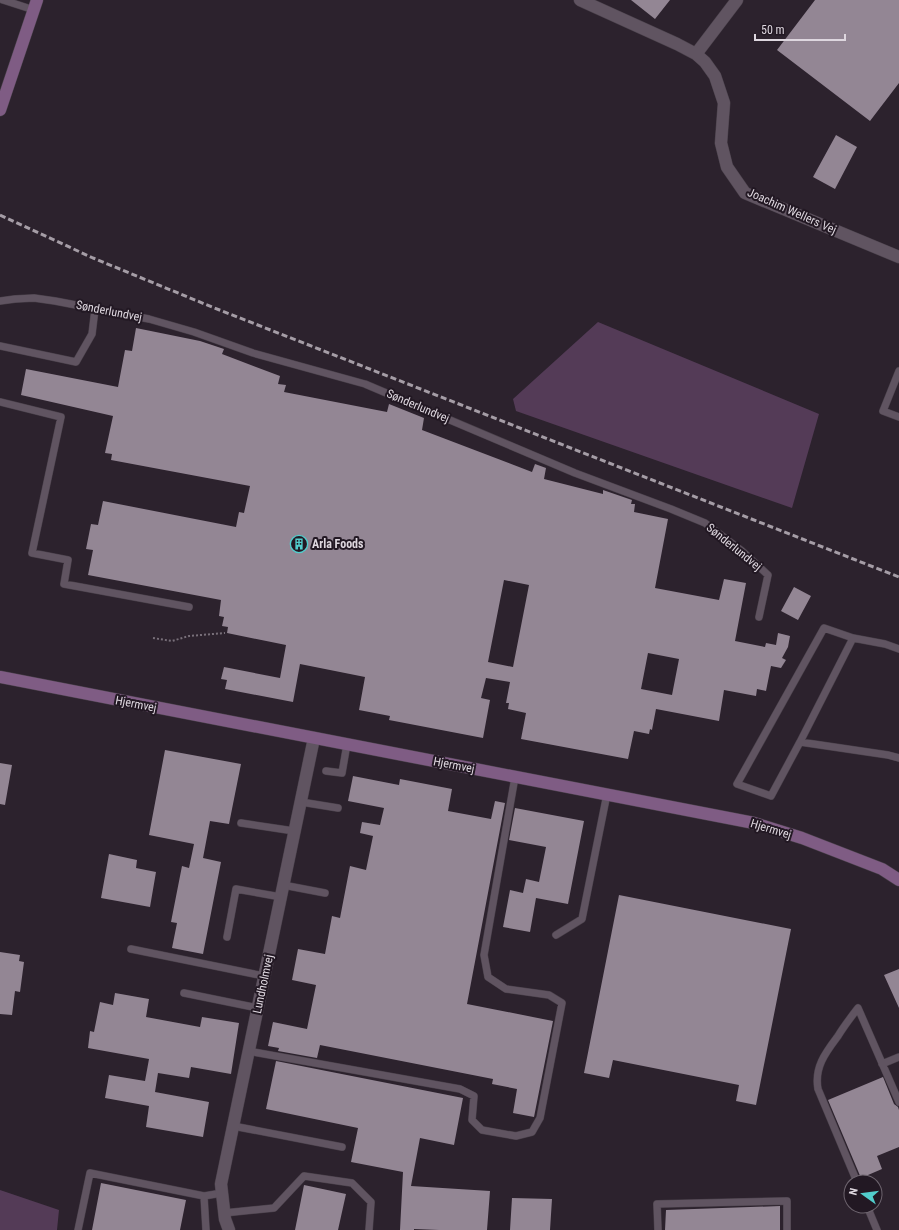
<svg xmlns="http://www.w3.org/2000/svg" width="899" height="1230" font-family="'Roboto Condensed',sans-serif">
	<rect width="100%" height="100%" fill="#2c222d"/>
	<path fill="#543b57" d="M 598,322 L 819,414 L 792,508 L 516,411 L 513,399 Z
		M 0,1190 L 59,1210 L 57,1230 L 0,1230 Z"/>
	<path fill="#938694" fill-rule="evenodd" d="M 631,0 L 670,0 L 655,19 Z
		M 815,0 L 899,0 L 899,83 L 870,121 L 777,50 Z
		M 836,135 L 857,147 L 835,189 L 813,177 Z
		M 136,328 L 200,341 L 224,349 L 222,354 L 280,376 L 278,384 L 286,385 L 284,392 L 387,412 L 389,404 L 424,418 L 422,430 L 532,472 L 535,464 L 546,468 L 544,479 L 603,494 L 603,490 L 632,500 L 631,504 L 635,504 L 634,512 L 668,519 L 655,588 L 719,600 L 724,579 L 746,583 L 735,641 L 765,647 L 766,643 L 776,645 L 778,633 L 790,636 L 788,647 L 782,658 L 786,660 L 781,668 L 771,666 L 766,691 L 757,689 L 756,696 L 724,690 L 719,721 L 656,709 L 652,730 L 650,729 L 649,734 L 634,731 L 628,759 L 521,739 L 526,713 L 508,709 L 509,703 L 506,703 L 510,682 L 486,678 L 481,698 L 490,700 L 483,738 L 389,720 L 390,716 L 359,710 L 365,677 L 300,664 L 293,702 L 225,689 L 227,680 L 221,679 L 224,667 L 280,678 L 286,645 L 227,633 L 228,627 L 222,626 L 224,617 L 219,616 L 221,600 L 88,575 L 93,550 L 86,549 L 91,524 L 98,525 L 103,501 L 236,527 L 239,512 L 244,513 L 250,486 L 111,460 L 112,454 L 105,453 L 113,416 L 21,395 L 26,369 L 118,387 L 125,350 L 132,351 ZM 504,580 L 529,585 L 513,667 L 488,662 ZM 648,653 L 679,659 L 672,695 L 641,689 Z
		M 794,587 L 811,596 L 798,620 L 781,611 Z
		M 165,750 L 241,764 L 229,824 L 210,821 L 203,858 L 221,862 L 203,954 L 172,948 L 177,923 L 171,922 L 182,866 L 189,868 L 194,844 L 149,835 Z
		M 0,763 L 12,765 L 5,805 L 0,804 Z
		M 353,776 L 399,785 L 400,779 L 452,789 L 448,811 L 491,819 L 495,801 L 505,803 L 467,1004 L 553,1021 L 534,1117 L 513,1113 L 517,1089 L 492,1084 L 493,1079 L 320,1045 L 317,1058 L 278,1051 L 279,1048 L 268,1046 L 273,1022 L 307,1029 L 316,985 L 292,980 L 298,949 L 325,954 L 332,916 L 340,918 L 350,866 L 366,870 L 373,836 L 360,833 L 362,822 L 380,825 L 384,808 L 348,801 Z
		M 515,808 L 584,821 L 568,904 L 536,898 L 530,932 L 503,927 L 510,890 L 523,893 L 526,879 L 539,882 L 546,847 L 509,840 Z
		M 109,854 L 137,860 L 136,868 L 156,872 L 150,907 L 101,898 Z
		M 619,895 L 791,929 L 756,1105 L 736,1101 L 739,1085 L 613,1060 L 609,1078 L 584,1073 Z
		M 0,952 L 20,955 L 19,961 L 24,962 L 20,992 L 15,991 L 12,1015 L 0,1014 Z
		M 899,969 L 899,1008 L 884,975 Z
		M 115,993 L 149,999 L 146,1017 L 200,1027 L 202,1017 L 239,1023 L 231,1074 L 191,1067 L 189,1078 L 158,1073 L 155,1092 L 209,1102 L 203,1137 L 146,1127 L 149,1106 L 105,1098 L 109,1075 L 145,1081 L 149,1059 L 88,1048 L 90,1031 L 94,1032 L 100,1002 L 113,1005 Z
		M 276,1061 L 463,1098 L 454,1145 L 420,1138 L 411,1186 L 490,1191 L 487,1230 L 439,1230 L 414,1229 L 414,1230 L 400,1230 L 403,1172 L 351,1162 L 358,1128 L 266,1109 Z
		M 883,1077 L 894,1104 L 898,1107 L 899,1110 L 899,1147 L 877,1156 L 882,1169 L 861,1178 L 828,1100 Z
		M 101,1183 L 186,1200 L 180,1230 L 92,1230 Z
		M 304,1185 L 346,1194 L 338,1230 L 295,1230 Z
		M 512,1198 L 552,1199 L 550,1230 L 510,1230 Z
		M 780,1206 L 780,1230 L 665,1230 L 666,1210 Z"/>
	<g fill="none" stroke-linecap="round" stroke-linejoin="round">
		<defs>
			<path id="lane" d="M 3,0 L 34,10
				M 0,301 L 15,299 L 34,298 L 55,301 L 149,319 L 194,332 L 253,353 L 365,384 L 575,473 L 671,509 L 705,523 L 742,551 L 768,575 L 759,617
				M 0,346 L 76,362 L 92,334 L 95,309
				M 899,371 L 883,411 L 899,417
				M 0,402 L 61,417 L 32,553 L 68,560 L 64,584 L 189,607
				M 899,649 L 885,644 L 853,638 L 824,628 L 737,784 L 771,796 L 800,742 L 888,755 L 899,758
				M 800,742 L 853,638
				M 326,771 L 342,773 L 347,744
				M 301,802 L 338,808
				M 241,823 L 294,831
				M 283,885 L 325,893
				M 556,935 L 582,919 L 607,794
				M 227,937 L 236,889 L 281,897
				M 131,949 L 264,976
				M 184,993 L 258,1008
				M 248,1051 L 460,1089 L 474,1096 L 472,1120 L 482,1130 L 516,1136 L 532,1132 L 540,1118 L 562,1003 L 549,995 L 506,989 L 488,977 L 484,955 L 515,777
				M 882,1064 L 899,1057
				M 233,1126 L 342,1147
				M 857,1182 L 818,1089 C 814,1067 826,1052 838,1036 C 844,1026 851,1017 858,1008 L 899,1102
				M 867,1206 L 877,1230
				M 224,1213 L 274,1208 L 304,1176 L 352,1183 L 371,1202 L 369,1230
				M 78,1230 L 90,1173 L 204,1196
				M 206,1230 L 204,1196 L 222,1193
				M 658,1230 L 657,1204 L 787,1201 L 787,1230"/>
			<path id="street" d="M 580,0 L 677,44 L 696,54 L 705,62 L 715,76 L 724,103 L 721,143 L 727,167 L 745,193 L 899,257
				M 696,54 L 737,0
				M 229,1230 L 225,1219 L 221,1184 L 314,738"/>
			<path id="secondary" d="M 0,110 L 37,0
				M 0,677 C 251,728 503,773 754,823 L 802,838 L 882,869 L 899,880"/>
		</defs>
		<use href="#lane" stroke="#49404a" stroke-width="8"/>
		<use href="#street" stroke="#49404a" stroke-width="13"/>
		<use href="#secondary" stroke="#49404a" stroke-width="13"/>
		<path stroke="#786f79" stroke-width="2" stroke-dasharray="2 2" stroke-linecap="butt" d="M 153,638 L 172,641 L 189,636 L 225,633"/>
		<use href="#lane" stroke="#605461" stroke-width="7"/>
		<use href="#street" stroke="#605461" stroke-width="12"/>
		<use href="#secondary" stroke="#7f5c84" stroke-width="12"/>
		<path stroke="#a59da6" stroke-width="3" stroke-dasharray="6 3" stroke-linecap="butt" d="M 0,215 L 93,258 L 212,307 L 899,577"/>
	</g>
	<defs>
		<symbol id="building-ring" viewBox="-11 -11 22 22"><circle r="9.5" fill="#221823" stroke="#52cdcc" stroke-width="1.5"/><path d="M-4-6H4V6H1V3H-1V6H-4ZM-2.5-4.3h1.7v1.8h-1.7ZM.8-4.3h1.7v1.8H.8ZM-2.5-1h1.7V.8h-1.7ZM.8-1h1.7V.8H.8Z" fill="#52cdcc"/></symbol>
	</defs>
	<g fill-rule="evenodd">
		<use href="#building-ring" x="289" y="534" width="20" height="20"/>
	</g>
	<g text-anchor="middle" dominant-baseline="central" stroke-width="4" stroke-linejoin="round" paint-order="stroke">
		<g font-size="12" fill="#ded7df" stroke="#221823">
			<text transform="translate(792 211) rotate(24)">Joachim Wellers Vej</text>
			<text transform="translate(109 311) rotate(11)">Sønderlundvej</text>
			<text transform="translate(418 406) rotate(23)">Sønderlundvej</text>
			<text transform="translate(734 547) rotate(39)">Sønderlundvej</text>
			<text transform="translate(136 704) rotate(11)">Hjermvej</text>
			<text transform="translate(454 765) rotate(11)">Hjermvej</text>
			<text transform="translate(771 829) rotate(17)">Hjermvej</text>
			<text transform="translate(263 984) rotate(-78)">Lundholmvej</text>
		</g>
		<g font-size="12" font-weight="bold" fill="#ded7df" stroke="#221823" text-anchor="start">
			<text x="312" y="544">Arla Foods</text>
		</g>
	</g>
	<g transform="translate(863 1194) rotate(284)"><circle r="19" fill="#221823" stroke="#6d646e"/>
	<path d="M0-3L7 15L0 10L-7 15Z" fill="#52cdcc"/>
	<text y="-6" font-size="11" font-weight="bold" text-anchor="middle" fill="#ded7df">N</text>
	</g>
	<path d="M755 34v6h90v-6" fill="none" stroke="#ded7df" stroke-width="2"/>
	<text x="761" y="34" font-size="12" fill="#ded7df" stroke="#221823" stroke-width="3" paint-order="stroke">50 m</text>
</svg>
